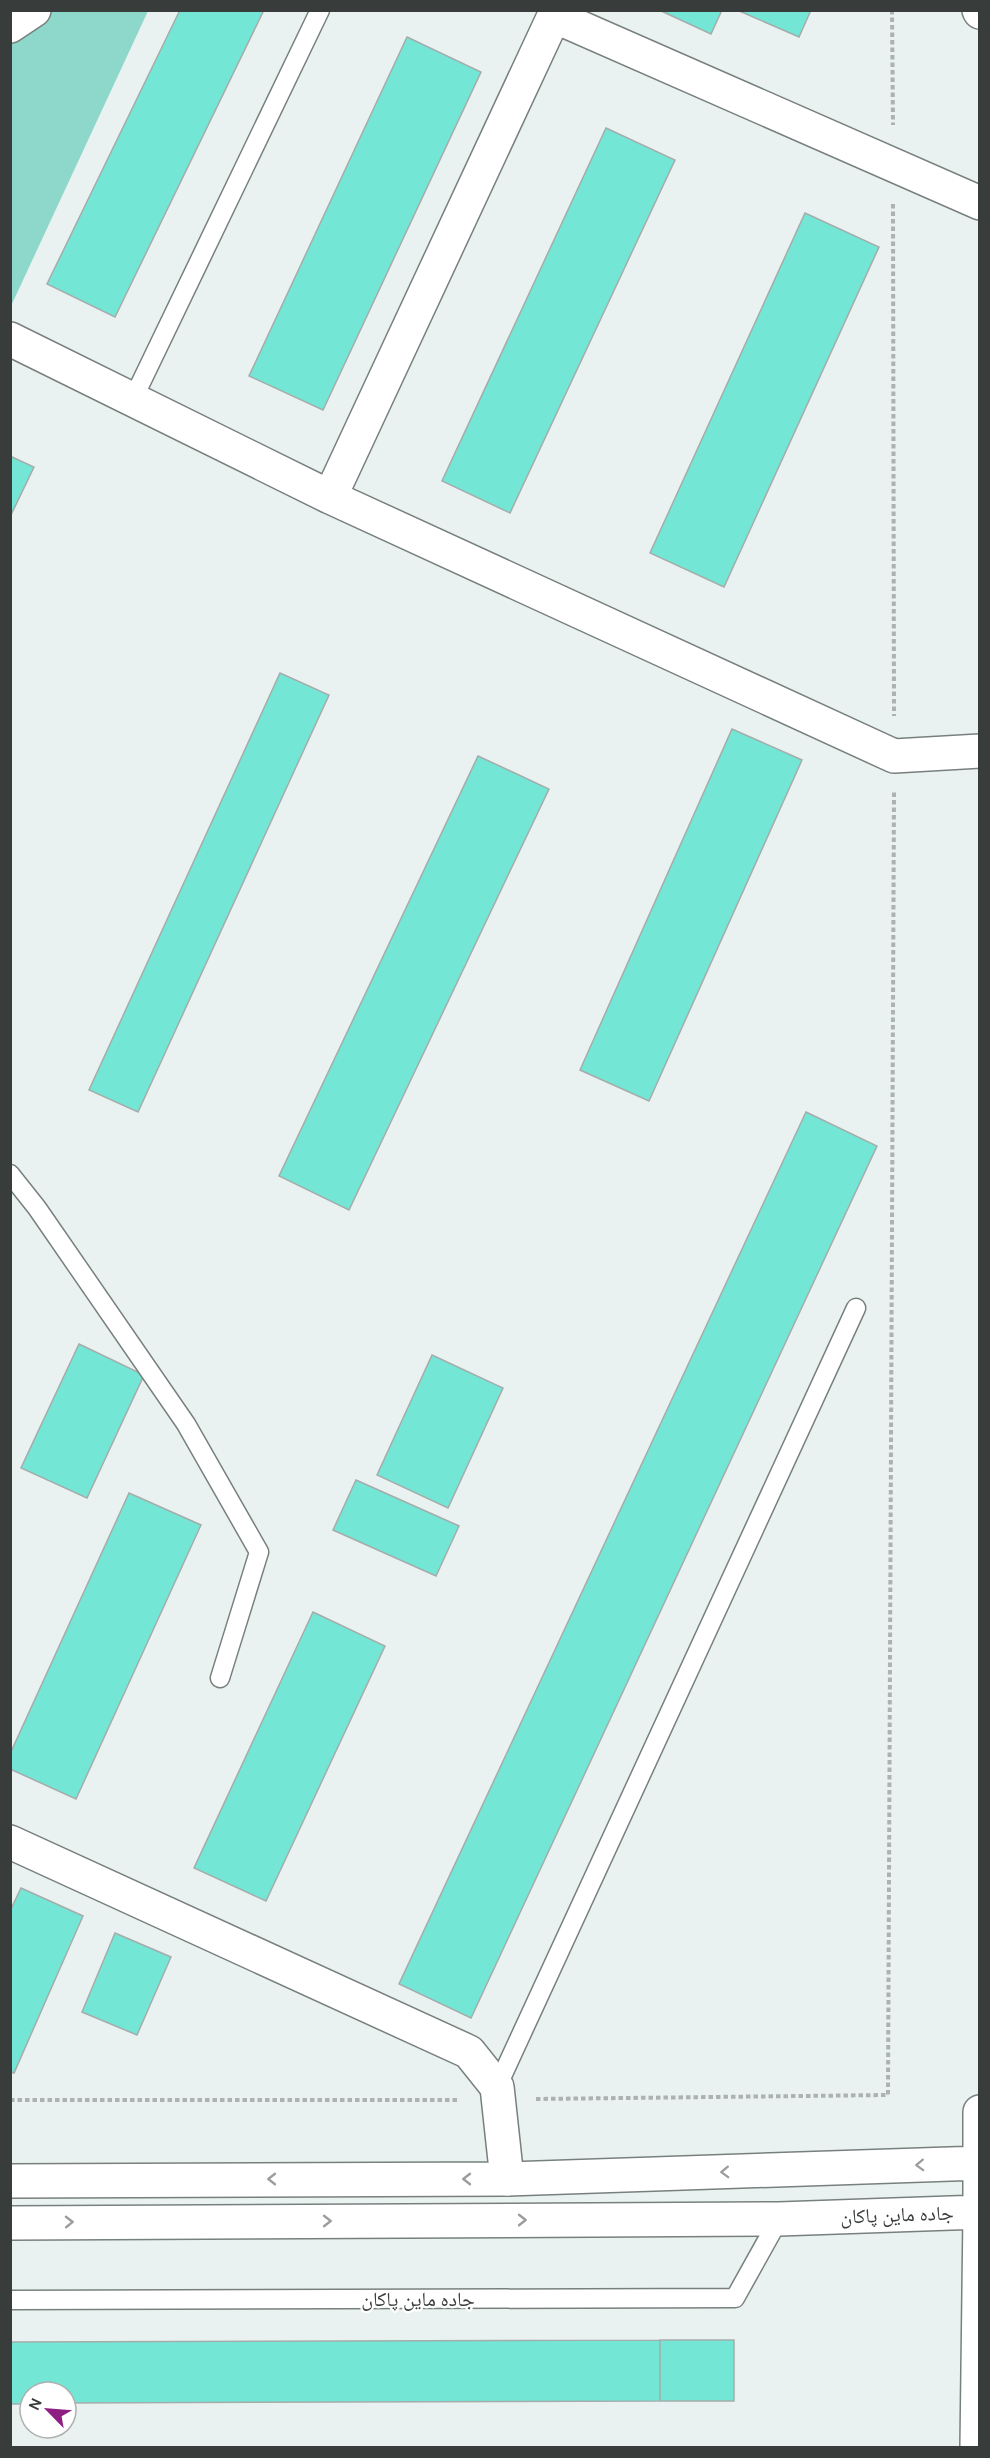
<svg xmlns="http://www.w3.org/2000/svg" width="990" height="2458" font-family="Karla,'Noto Naskh Arabic',sans-serif">
	<rect width="100%" height="100%" fill="#e9f2f0"/>
	<path fill="#8dd7cb" d="M 11,11 L 148,11 L 11,306 Z"/>
	<path fill="#73e6d5" stroke="#a4adab" stroke-width="1.5" d="M 180,10 L 264,10 L 115,317 L 47,284 Z
		M 659,10 L 722,10 L 711,34 Z
		M 737,10 L 811,10 L 799,37 Z
		M 407,37 L 481,72 L 323,410 L 249,376 Z
		M 606,128 L 675,160 L 510,513 L 442,481 Z
		M 805,213 L 879,247 L 724,587 L 650,553 Z
		M 10,456 L 34,467 L 10,517 Z
		M 280,673 L 329,695 L 138,1112 L 89,1090 Z
		M 732,729 L 802,760 L 649,1101 L 580,1070 Z
		M 478,756 L 549,789 L 349,1210 L 279,1176 Z
		M 806,1112 L 877,1146 L 471,2018 L 399,1984 Z
		M 79,1344 L 144,1375 L 87,1498 L 21,1468 Z
		M 432,1355 L 503,1388 L 448,1508 L 377,1475 Z
		M 356,1480 L 459,1526 L 436,1576 L 333,1530 Z
		M 129,1493 L 201,1525 L 76,1799 L 10,1769 L 10,1754 Z
		M 313,1612 L 385,1646 L 266,1901 L 194,1868 Z
		M 21,1888 L 83,1916 L 14,2073 L 10,2072 L 10,1911 Z
		M 115,1933 L 171,1957 L 137,2035 L 82,2012 Z
		M 660,2340 L 734,2340 L 734,2401 L 660,2401 Z
		M 660,2340 L 660,2401 L 66,2403 L 66,2392 L 30,2392 L 30,2404 L 10,2404 L 10,2342 Z"/>
	<g fill="none" stroke-linecap="round" stroke-linejoin="round">
		<defs>
			<path id="lane" d="M 133,399 L 320,10
				M 10,1174 L 37,1208 L 186,1424 L 259,1552 L 220,1678
				M 497,2087 L 856,1308
				M 10,2300 L 735,2298 L 779,2219"/>
			<path id="street" d="M 10,26 L 34,10
				M 10,339 L 330,497 L 894,756 L 980,751
				M 330,497 L 554,16 L 980,203
				M 10,1842 L 469,2052 L 497,2087 L 507,2179"/>
			<path id="secondary" d="M 979,10 L 980,12
				M 980,2112 L 980,2211
				M 10,2181 L 507,2179 L 980,2163
				M 10,2223 L 779,2219 L 980,2212
				M 977,2448 L 980,2213"/>
		</defs>
		<use href="#lane" stroke="#78807e" stroke-width="21"/>
		<use href="#street" stroke="#78807e" stroke-width="36"/>
		<use href="#secondary" stroke="#78807e" stroke-width="36"/>
		<path stroke="#abb2b1" stroke-width="4" stroke-dasharray="4.5 3" stroke-linecap="butt" d="M 892,10 L 893,125
			M 893,204 L 894,716
			M 536,2099 L 888,2095 L 894,792
			M 10,2100 L 460,2100"/>
		<use href="#lane" stroke="#fff" stroke-width="18"/>
		<use href="#street" stroke="#fff" stroke-width="33"/>
		<use href="#secondary" stroke="#fff" stroke-width="33"/>
	</g>
	<defs><path id="oneway-chevron" d="M-2-3.5L2.5 0L-2 3.5" fill="none" stroke-width="1.6" stroke-linecap="round" stroke-linejoin="round" transform="scale(1.5)"/></defs>
	<g stroke="#9c9e9d">
		<use href="#oneway-chevron" transform="translate(920 2165) rotate(178)"/>
		<use href="#oneway-chevron" transform="translate(725 2172) rotate(178)"/>
		<use href="#oneway-chevron" transform="translate(272 2179) rotate(180)"/>
		<use href="#oneway-chevron" transform="translate(467 2179) rotate(180)"/>
		<use href="#oneway-chevron" transform="translate(522 2220)"/>
		<use href="#oneway-chevron" transform="translate(327 2221)"/>
		<use href="#oneway-chevron" transform="translate(69 2222) rotate(-1)"/>
	</g>
	<g text-anchor="middle" dominant-baseline="central" stroke-width="4.5" stroke-linejoin="round" paint-order="stroke">
		<g font-size="20" fill="#383c3b" stroke="#fff">
			<text transform="translate(897 2215) rotate(-2)">جاده ماین پاکان</text>
			<text x="418" y="2299">جاده ماین پاکان</text>
		</g>
	</g>
	<rect width="990" height="2458" fill="none" stroke="#383c3b" stroke-width="24"/>
	<g transform="translate(48 2410) rotate(295)"><circle r="28" fill="#ffffff" stroke="#afb1b1" stroke-width="1.5"/>
	<path d="M0-4.5L10 22L0 15L-10 22Z" fill="#8d1f82"/>
	<text y="-9" font-size="16" font-weight="bold" text-anchor="middle" fill="#383c3b">N</text>
	</g>
</svg>
